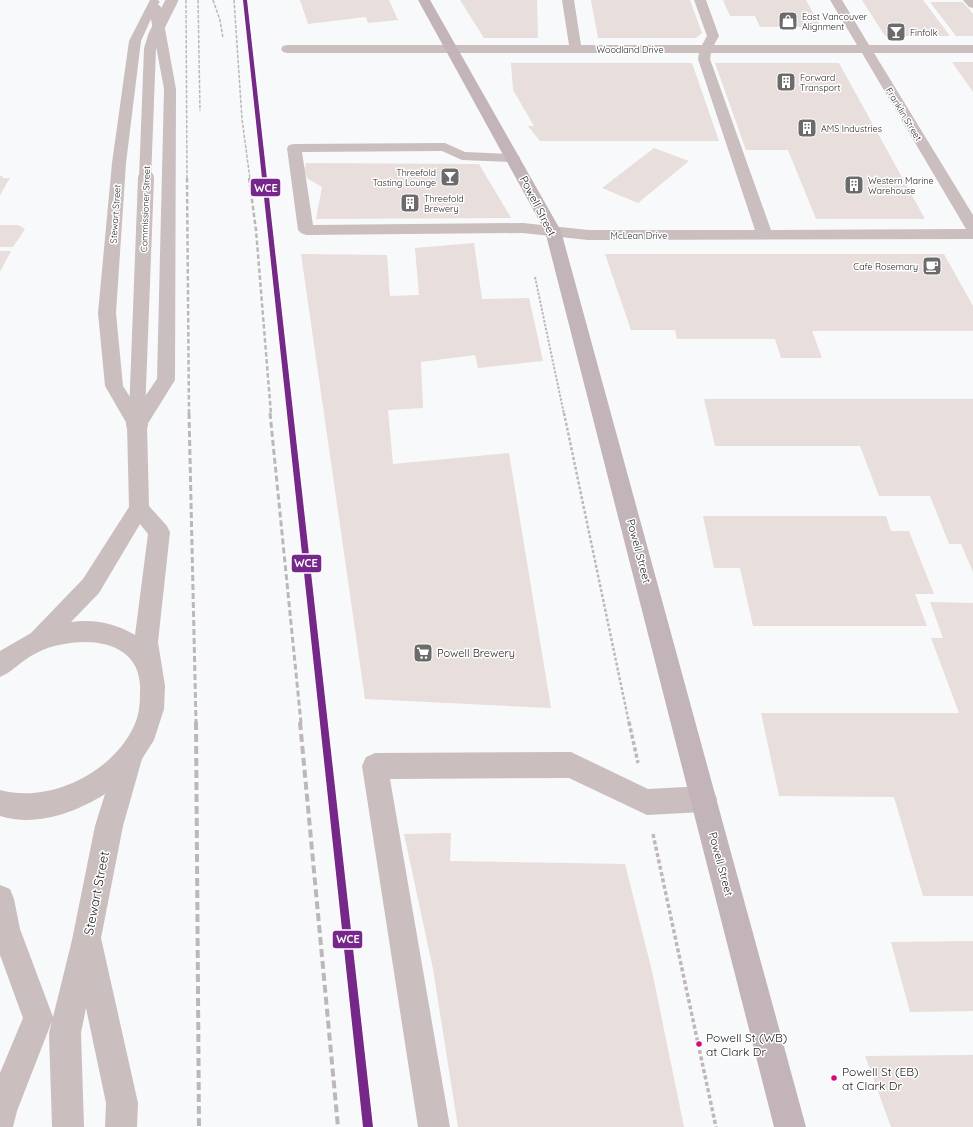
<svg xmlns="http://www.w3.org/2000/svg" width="973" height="1127" font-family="Quicksand,sans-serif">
	<rect width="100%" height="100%" fill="#f8f9fa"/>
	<path fill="#e8dedb" d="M 300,0 L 389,0 L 398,20 L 368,23 L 366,17 L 308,24 Z
		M 460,0 L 537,0 L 538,38 L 484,38 Z
		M 591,0 L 690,0 L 702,33 L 696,38 L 598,38 Z
		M 723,0 L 806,0 L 821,27 L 760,27 L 755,16 L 730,16 Z
		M 862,0 L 923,0 L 950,36 L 885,36 Z
		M 930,2 L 963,2 L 973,14 L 973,36 L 956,36 Z
		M 952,62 L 973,62 L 973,92 Z
		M 511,63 L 692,63 L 719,141 L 540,141 L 528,126 L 534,126 L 513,90 Z
		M 715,63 L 839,63 L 925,219 L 816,219 L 788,150 L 746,150 Z
		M 654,148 L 689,161 L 638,203 L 602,188 Z
		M 306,163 L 479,164 L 511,218 L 316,219 L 322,187 L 307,178 L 304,171 Z
		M 0,176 L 3,176 L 2,178 L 10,178 L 0,195 Z
		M 0,225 L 18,225 L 25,229 L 13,247 L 0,247 Z
		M 474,243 L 482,299 L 529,298 L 543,361 L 478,368 L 475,355 L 421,362 L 423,408 L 388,410 L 393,464 L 509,453 L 551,708 L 365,699 L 301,254 L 387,255 L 390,296 L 419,295 L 415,248 Z
		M 0,251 L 11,251 L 0,272 Z
		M 605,254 L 944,254 L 973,306 L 973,331 L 812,331 L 822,358 L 781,358 L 775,339 L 677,339 L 675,330 L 631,330 Z
		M 704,399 L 973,399 L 973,572 L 961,544 L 949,544 L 930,496 L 879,496 L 860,446 L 715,446 Z
		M 703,516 L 886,516 L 891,531 L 909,531 L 934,594 L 915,594 L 927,626 L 753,626 L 740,568 L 714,568 Z
		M 930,602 L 973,603 L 973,896 L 923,896 L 894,797 L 779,796 L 761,713 L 959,713 L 931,638 L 943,638 Z
		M 451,833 L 450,861 L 625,864 L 652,971 L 684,1127 L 458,1127 L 433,969 L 404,834 Z
		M 973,941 L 973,1011 L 910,1012 L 891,942 Z
		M 973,1055 L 973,1127 L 891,1127 L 865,1056 Z"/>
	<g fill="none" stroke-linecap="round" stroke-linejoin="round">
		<path stroke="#bfb8b9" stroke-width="2" stroke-dasharray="2.5 1.5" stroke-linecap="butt" d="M 535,277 L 564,414"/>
		<path stroke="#bfb8b9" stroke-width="2.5" stroke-dasharray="3 2" stroke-linecap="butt" d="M 564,413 L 629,723"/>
		<path stroke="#bfb8b9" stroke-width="3.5" stroke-dasharray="4 2.5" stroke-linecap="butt" d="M 629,722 L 638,763
			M 653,834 L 716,1127"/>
		<path fill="#cabebf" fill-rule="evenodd" d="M 150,0 L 158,0 L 160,2 L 158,4 L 161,7 L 176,89 L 175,380 L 147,425 L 149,506 L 167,526 L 170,532 L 158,642 L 165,686 L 164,709 L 154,740 L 142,759 L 123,826 L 101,938 L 138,1103 L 137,1127 L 105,1127 L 106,1103 L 86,1008 L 81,1033 L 84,1127 L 52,1127 L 49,1033 L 52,1021 L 17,1111 L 13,1127 L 0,1127 L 0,1073 L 23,1018 L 0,955 L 0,885 L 10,889 L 14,899 L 20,929 L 53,1017 L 72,940 L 95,826 L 105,794 C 75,813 36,827 0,816 L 0,790 C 50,804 113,772 134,726 C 139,715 140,705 140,693 C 143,647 101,637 64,644 C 50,646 36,652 25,660 C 16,666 10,673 0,677 L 0,651 L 31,633 L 83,579 L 129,507 L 127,424 L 105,386 L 98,313 L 112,163 L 129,41 ZM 151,19 L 164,89 L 157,379 L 137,408 L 123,386 L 116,313 L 126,163 L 141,41 ZM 140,524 L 148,534 L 135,635 C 115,623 94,619 71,622 L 99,593 Z
			M 562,0 L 574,0 L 581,45 L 702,45 L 707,36 L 694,0 L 706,0 L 719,36 L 714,45 L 857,45 L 830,0 L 842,0 L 869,45 L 973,45 L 973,53 L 874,53 L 973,215 L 973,239 L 588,240 L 523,233 L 306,235 L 301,233 L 298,230 L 287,148 L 289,145 L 294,144 L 445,143 L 465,152 L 513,154 L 518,155 L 520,158 L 518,161 L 513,162 L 462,160 L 442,151 L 302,152 L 313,225 L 523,223 L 588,230 L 755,230 L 698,59 L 699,53 L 287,53 L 283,52 L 281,49 L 283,46 L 287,45 L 569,45 ZM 711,53 L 862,53 L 966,229 L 771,230 L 710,59 Z
			M 963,0 L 973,0 L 973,8 L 969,7 Z
			M 571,752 L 648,789 L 704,786 L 713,790 L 717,799 L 713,808 L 704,812 L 647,815 L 569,778 L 390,779 L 450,1127 L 418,1127 L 362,766 L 366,757 L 375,753 Z"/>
		<path fill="#c2b4b8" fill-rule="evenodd" d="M 418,0 L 430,0 L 561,231 L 806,1127 L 774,1127 L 545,231 Z"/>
		<path stroke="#bcb8b9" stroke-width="1.5" stroke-dasharray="3.5 1.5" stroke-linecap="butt" d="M 186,0 L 187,179
			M 198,0 L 200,111
			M 213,0 L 220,20 L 223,38
			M 234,0 L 242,119 L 250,179"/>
		<path stroke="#bcb8b9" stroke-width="2.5" stroke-dasharray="4.5 2.5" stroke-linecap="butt" d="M 187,178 L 189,414
			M 249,178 L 256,230 L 271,414"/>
		<path stroke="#bcb8b9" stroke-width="3" stroke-dasharray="6 3" stroke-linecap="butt" d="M 189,413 L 196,723
			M 270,413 L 301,723"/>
		<path stroke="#bcb8b9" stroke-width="4" stroke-dasharray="8 4" stroke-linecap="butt" d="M 196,722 L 199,1127
			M 300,722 L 338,1127"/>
		<path stroke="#cabebf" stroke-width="12" d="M 145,179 L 150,49 L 154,36 L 172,0"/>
		<path stroke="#cabebf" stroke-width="16" d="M 137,414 L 146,178"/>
		<path stroke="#cabebf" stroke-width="22" d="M 137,424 L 137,413"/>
		<defs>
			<path id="rail-1" d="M 243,0 L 247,0 L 373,1127 L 363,1127 Z"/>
		</defs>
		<use href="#rail-1" stroke="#fff" stroke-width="3"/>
		<use href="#rail-1" fill="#77278b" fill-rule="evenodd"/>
	</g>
	<defs>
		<symbol id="shop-square" viewBox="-11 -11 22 22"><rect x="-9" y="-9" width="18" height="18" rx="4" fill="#6b6b6c" stroke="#fff"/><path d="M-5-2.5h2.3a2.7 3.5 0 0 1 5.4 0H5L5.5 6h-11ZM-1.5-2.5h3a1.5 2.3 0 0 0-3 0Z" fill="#fff"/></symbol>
		<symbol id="bar-square" viewBox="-11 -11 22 22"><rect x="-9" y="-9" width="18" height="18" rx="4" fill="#6b6b6c" stroke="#fff"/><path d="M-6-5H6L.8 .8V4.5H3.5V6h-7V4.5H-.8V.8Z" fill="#fff"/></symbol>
		<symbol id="building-square" viewBox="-11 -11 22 22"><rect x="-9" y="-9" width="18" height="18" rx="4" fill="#6b6b6c" stroke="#fff"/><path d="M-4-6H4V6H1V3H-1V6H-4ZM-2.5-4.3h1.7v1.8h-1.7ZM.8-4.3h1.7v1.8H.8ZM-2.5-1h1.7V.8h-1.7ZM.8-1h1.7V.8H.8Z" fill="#fff"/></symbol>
		<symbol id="cafe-square" viewBox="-11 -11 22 22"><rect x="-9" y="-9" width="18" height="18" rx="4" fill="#6b6b6c" stroke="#fff"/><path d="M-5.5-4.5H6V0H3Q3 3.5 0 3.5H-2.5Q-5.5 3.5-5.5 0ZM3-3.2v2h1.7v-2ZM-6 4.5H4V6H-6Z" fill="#fff"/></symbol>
		<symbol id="supermarket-square" viewBox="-11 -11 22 22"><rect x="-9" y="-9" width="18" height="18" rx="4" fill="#6b6b6c" stroke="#fff"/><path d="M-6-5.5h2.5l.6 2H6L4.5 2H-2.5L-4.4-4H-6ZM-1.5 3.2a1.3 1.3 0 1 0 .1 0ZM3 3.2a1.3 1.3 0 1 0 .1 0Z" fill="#fff"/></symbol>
	</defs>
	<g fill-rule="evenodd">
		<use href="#shop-square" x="777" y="10" width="22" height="22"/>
		<use href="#bar-square" x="885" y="21" width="22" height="22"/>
		<use href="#building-square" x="775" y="71" width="22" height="22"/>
		<use href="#building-square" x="796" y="117" width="22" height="22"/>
		<use href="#bar-square" x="439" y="166" width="22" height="22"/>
		<use href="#building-square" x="843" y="174" width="22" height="22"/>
		<use href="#building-square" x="399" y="192" width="22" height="22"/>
		<use href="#cafe-square" x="921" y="255" width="22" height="22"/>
		<use href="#supermarket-square" x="412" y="642" width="22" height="22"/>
	</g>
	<g fill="#e5007d" stroke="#fff" stroke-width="1.5">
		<circle cx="699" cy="1044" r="3.5"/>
		<circle cx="834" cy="1078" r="3.5"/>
	</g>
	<g text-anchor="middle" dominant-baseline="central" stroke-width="3" stroke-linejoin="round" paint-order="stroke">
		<g font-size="9" fill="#1f1f20" stroke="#fff" text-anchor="start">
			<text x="802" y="16">East Vancouver<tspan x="802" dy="10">Alignment</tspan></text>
			<text x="910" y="32">Finfolk</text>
			<text x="800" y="77">Forward<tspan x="800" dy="10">Transport</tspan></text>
			<text x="821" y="128">AMS Industries</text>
			<text x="436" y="172" text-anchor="end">Threefold<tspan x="436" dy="10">Tasting Lounge</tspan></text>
			<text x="868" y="180">Western Marine<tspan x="868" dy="10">Warehouse</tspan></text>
			<text x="424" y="198">Threefold<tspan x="424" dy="10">Brewery</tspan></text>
			<text x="918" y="266" text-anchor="end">Cafe Rosemary</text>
		</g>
		<g font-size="9" fill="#1f1f20" stroke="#fff">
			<text x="630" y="49">Woodland Drive</text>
			<text transform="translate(904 114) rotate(59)">Franklin Street</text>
			<text transform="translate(145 209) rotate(-88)">Commissioner Street</text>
			<text transform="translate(115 214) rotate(-86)">Stewart Street</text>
			<text x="639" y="235">McLean Drive</text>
		</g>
		<g font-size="11" fill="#1f1f20" stroke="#fff">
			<text transform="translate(538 206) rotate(63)">Powell Street</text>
			<text transform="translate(639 551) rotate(75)">Powell Street</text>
			<text transform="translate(721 864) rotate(75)">Powell Street</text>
		</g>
		<g font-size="11" fill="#1f1f20" stroke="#fff" text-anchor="start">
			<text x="437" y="653">Powell Brewery</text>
		</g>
		<g font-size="12" fill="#1f1f20" stroke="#fff" text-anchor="start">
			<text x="706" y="1037">Powell St (WB)<tspan x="706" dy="14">at Clark Dr</tspan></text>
			<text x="842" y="1071">Powell St (EB)<tspan x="842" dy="14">at Clark Dr</tspan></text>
		</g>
		<g font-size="13" fill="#1f1f20" stroke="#fff">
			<text transform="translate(96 893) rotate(-79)">Stewart Street</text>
		</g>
	</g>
	<g stroke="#fff" stroke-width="1.5">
		<rect x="250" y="178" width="31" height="19" rx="4" fill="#77278b"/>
		<rect x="291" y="554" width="31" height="19" rx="4" fill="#77278b"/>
		<rect x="332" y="930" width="31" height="19" rx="4" fill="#77278b"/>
	</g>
	<g font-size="11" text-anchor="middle" font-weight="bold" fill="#fff">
		<text x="266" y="192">WCE</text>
		<text x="306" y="567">WCE</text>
		<text x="348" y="943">WCE</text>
	</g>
</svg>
